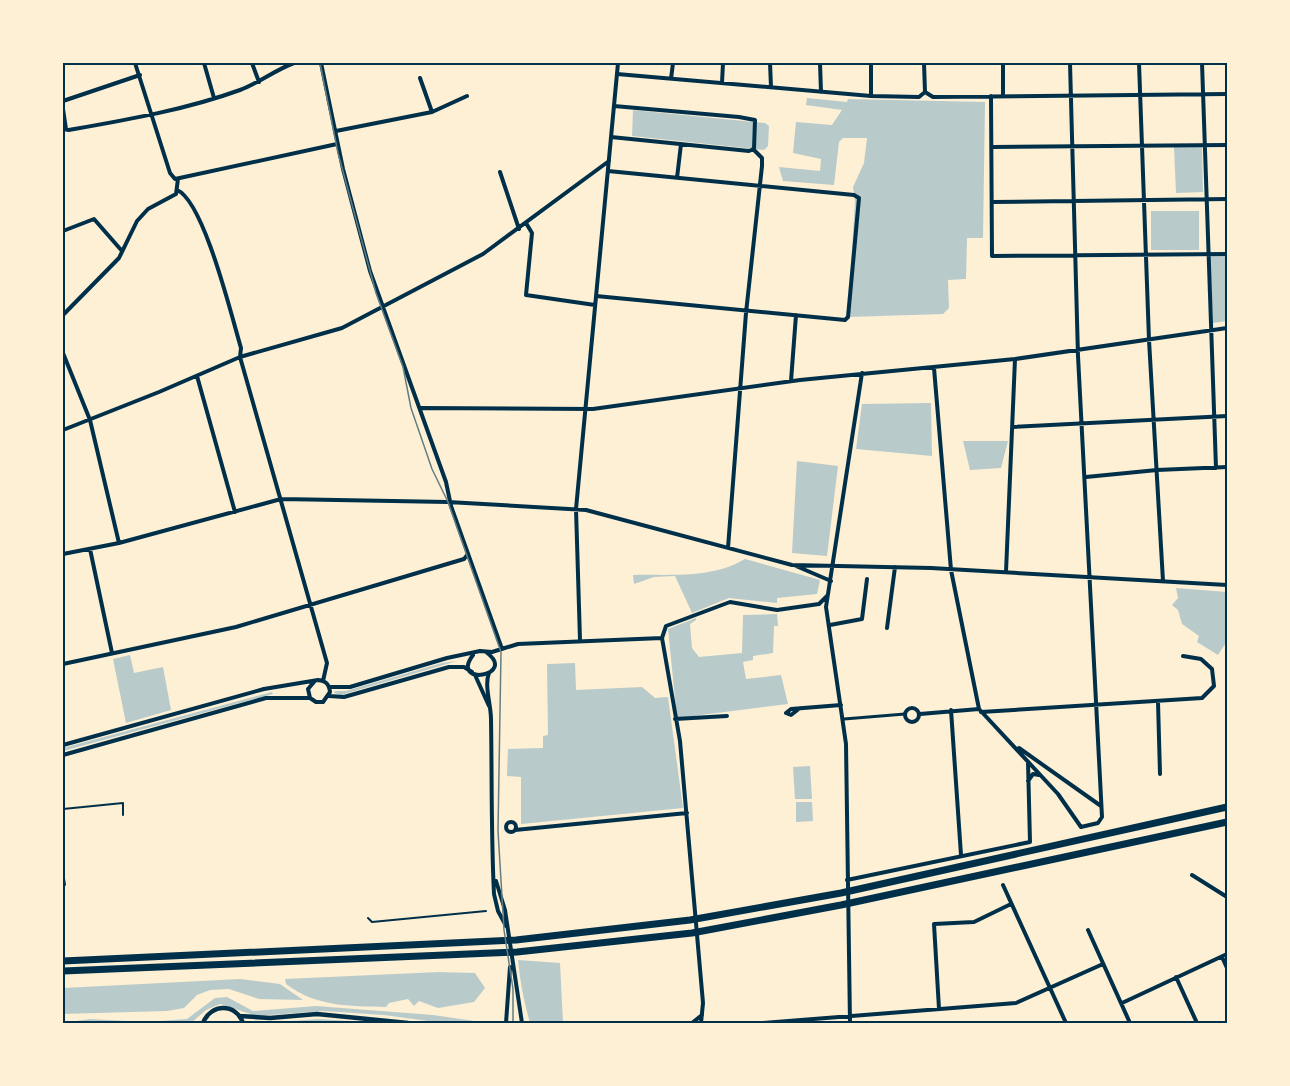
<svg xmlns="http://www.w3.org/2000/svg" width="1290" height="1086" font-family="Cabin,sans-serif">
	<rect width="100%" height="100%" fill="#fdf0d5"/>
	<path fill="#b9caca" d="M 807,98 L 847,102 L 848,99 L 985,102 L 983,238 L 967,238 L 966,279 L 948,280 L 949,308 L 943,314 L 848,317 L 855,201 L 853,187 L 864,163 L 867,138 L 843,138 L 839,142 L 834,185 L 783,181 L 779,167 L 820,171 L 821,159 L 793,153 L 796,122 L 832,125 L 842,110 L 806,105 Z
		M 633,110 L 765,123 L 769,126 L 768,146 L 764,150 L 632,136 Z
		M 1202,146 L 1203,192 L 1176,193 L 1174,147 Z
		M 1151,211 L 1199,211 L 1199,250 L 1151,250 Z
		M 1210,256 L 1227,256 L 1227,321 L 1213,323 Z
		M 931,403 L 932,456 L 856,449 L 862,404 Z
		M 963,441 L 1008,441 L 1001,468 L 970,470 Z
		M 797,461 L 838,466 L 827,556 L 792,553 Z
		M 745,559 L 820,580 L 817,594 L 777,598 L 777,603 L 729,598 L 692,613 L 675,576 L 654,577 L 634,584 L 633,575 C 672,574 711,579 745,559 Z
		M 1176,588 L 1227,592 L 1227,641 L 1218,655 L 1197,642 L 1199,636 L 1182,624 L 1178,610 L 1172,605 L 1178,598 Z
		M 777,614 L 778,626 L 774,626 L 773,653 L 753,656 L 753,660 L 743,662 L 746,679 L 781,675 L 788,704 L 677,718 L 668,629 L 696,618 L 696,620 L 690,624 L 692,648 L 699,657 L 742,653 L 743,615 Z
		M 130,655 L 134,673 L 163,667 L 171,710 L 126,723 L 113,659 Z
		M 457,661 L 341,695 L 334,693 L 335,691 L 346,691 L 442,663 Z
		M 575,663 L 576,690 L 642,687 L 655,698 L 668,697 L 683,808 L 521,824 L 521,777 L 507,776 L 508,749 L 543,748 L 543,736 L 548,735 L 547,664 Z
		M 272,692 L 273,694 L 63,751 L 63,748 Z
		M 810,766 L 812,799 L 795,799 L 793,767 Z
		M 796,802 L 812,802 L 813,821 L 796,822 Z
		M 518,960 L 560,963 L 563,1023 L 530,1023 C 524,1002 520,982 518,960 Z
		M 439,972 L 475,973 L 485,988 L 474,1002 L 438,1008 L 419,1001 L 414,1006 L 408,999 L 389,1003 L 386,1007 C 349,1006 316,1007 286,984 L 285,979 Z
		M 240,979 L 280,984 L 303,1000 L 259,999 L 229,989 L 210,990 L 197,995 L 184,1008 L 167,1011 L 63,1014 L 63,988 Z
		M 227,997 L 253,1011 L 316,1006 L 433,1015 L 488,1023 L 443,1023 L 384,1015 L 323,1011 L 257,1016 L 220,1004 L 206,1010 L 191,1023 L 63,1023 L 90,1019 L 146,1022 L 187,1019 L 215,998 Z
		M 319,1019 L 383,1023 L 264,1023 Z"/>
	<g fill="none" stroke-linecap="round" stroke-linejoin="round">
		<path stroke="#003049" stroke-width="2" d="M 63,809 L 123,803 L 123,815
			M 63,872 L 65,885
			M 368,918 L 372,922 L 486,911"/>
		<path stroke="#003049" stroke-width="3" d="M 844,719 L 905,714"/>
		<path stroke="#003049" stroke-width="4" d="M 135,63 L 170,173 L 175,179 L 337,144
			M 204,63 L 214,98
			M 252,63 L 259,82
			M 321,63 L 343,169 L 370,271 L 446,482 L 451,506 L 502,649
			M 770,63 L 771,87
			M 820,63 L 821,92
			M 871,63 L 871,96
			M 924,63 L 925,92
			M 1003,63 L 1003,96
			M 1139,63 L 1149,340 L 1163,581
			M 1202,63 L 1216,468
			M 617,74 L 871,96 L 919,97 L 925,92
			M 420,78 L 432,112
			M 671,79 L 673,63
			M 722,83 L 723,63
			M 925,92 L 933,97 L 1227,94
			M 991,96 L 992,256 L 1227,254
			M 63,101 L 140,75
			M 63,109 L 66,129
			M 63,129 L 69,130 C 126,120 185,110 240,90 C 259,83 275,70 294,63
			M 336,131 L 432,112 L 467,96
			M 611,137 L 749,151 L 754,149 L 755,120 L 739,117 L 614,106
			M 993,147 L 1227,145
			M 500,172 L 519,229
			M 677,178 L 681,144
			M 177,190 C 204,201 232,318 241,348 L 240,357 L 327,663 L 323,681
			M 992,202 L 1227,199
			M 526,223 L 532,233 L 526,295 L 595,305
			M 63,231 L 94,219 L 122,251
			M 596,296 L 845,320 L 848,317 L 859,198 L 854,195 L 608,171
			M 63,315 L 119,258 L 137,221 L 148,209 L 176,194 L 178,179
			M 63,353 L 90,420 L 119,543
			M 934,368 L 951,570 L 979,709 L 1058,794 L 1081,827 L 1098,823 L 1102,817 L 1078,356 L 1070,63
			M 197,376 L 235,512
			M 791,381 L 796,315
			M 421,408 L 593,409 L 800,380 L 1015,359 L 1227,328
			M 1013,427 L 1227,416
			M 63,430 L 159,392 L 240,357 L 342,328 L 483,254 L 609,161
			M 1086,477 L 1157,470 L 1227,467
			M 728,548 L 746,313 L 762,166 L 762,158 L 753,149
			M 90,549 L 112,653
			M 63,554 L 119,543 L 281,499 L 448,502 L 586,510 L 792,565 L 931,568 L 1227,585
			M 796,566 L 831,581
			M 1006,572 L 1015,359
			M 830,625 L 862,619 L 867,579
			M 887,628 L 895,567
			M 662,638 L 680,741 L 703,1003 L 701,1023
			M 662,638 L 666,626 L 730,602 L 777,610 L 819,604 L 827,596
			M 580,640 L 576,509 L 618,63
			M 473,655 C 449,687 519,676 486,652
			M 63,664 L 236,627 L 464,559 L 468,554
			M 489,673 C 484,685 491,705 491,719 C 492,777 491,835 494,894 L 498,911 L 506,926
			M 475,675 L 489,706
			M 330,687 L 350,687 L 447,658 L 480,651 L 492,652 L 518,644 L 662,638
			M 329,696 L 344,697 L 449,667 L 464,667 L 472,672
			M 1158,702 L 1160,774
			M905 715a7 7 0 1 1 14 0a7 7 0 1 1-14 0Z
			M 800,708 L 791,715 L 786,713 L 791,709 L 841,705
			M 951,710 L 961,855
			M 981,712 L 1202,698 L 1214,686 L 1212,669 L 1201,659 L 1183,656
			M 920,714 L 979,709
			M 675,719 L 727,716
			M 63,745 L 264,689 L 318,680 C 326,681 329,684 330,692 L 323,702 L 316,702 L 310,698 L 308,689 L 314,682
			M 1019,748 L 1101,806
			M 63,755 L 266,698 L 310,698
			M 1028,781 L 1033,774 L 1039,775
			M506 827a5 5 0 1 1 10 0a5 5 0 1 1-10 0Z
			M 515,830 L 687,813
			M 1192,875 L 1227,897
			M 847,880 L 1030,842 L 1028,762
			M 496,881 L 505,910 L 522,1023
			M 1003,885 L 1066,1023
			M 1088,930 L 1130,1023
			M 1222,957 L 1227,968
			M 1176,977 L 1197,1023
			M 1122,1003 L 1227,954
			M 939,1009 L 934,924 L 974,922 L 1011,904
			M 506,1023 L 510,967
			M 692,1023 L 702,1015
			M 763,1023 L 1016,1003 L 1103,964
			M 850,1023 L 846,744 L 826,607 L 862,373"/>
		<path stroke="#003049" stroke-width="4.5" d="M 240,1016 L 270,1018 L 317,1014 L 408,1023
			M 203,1023 C 211,1003 236,1003 243,1023"/>
		<path stroke="#003049" stroke-width="7" d="M 63,961 L 516,940 L 690,920 L 841,893 L 1227,807
			M 63,971 L 517,952 L 692,933 L 841,905 L 1227,822"/>
		<path stroke="#657d81" stroke-width="1.5" d="M 320,63 L 338,153 L 376,293 L 403,367 L 411,408 L 432,469 L 448,502 L 501,652 L 498,831 L 504,930 L 513,989 L 513,1023"/>
	</g>
	<rect width="1290" height="1086" fill="none" stroke="#fdf0d5" stroke-width="129"/>
	<rect x="64" y="64" width="1162" height="958" fill="none" stroke="#003049" stroke-width="2"/>
</svg>
